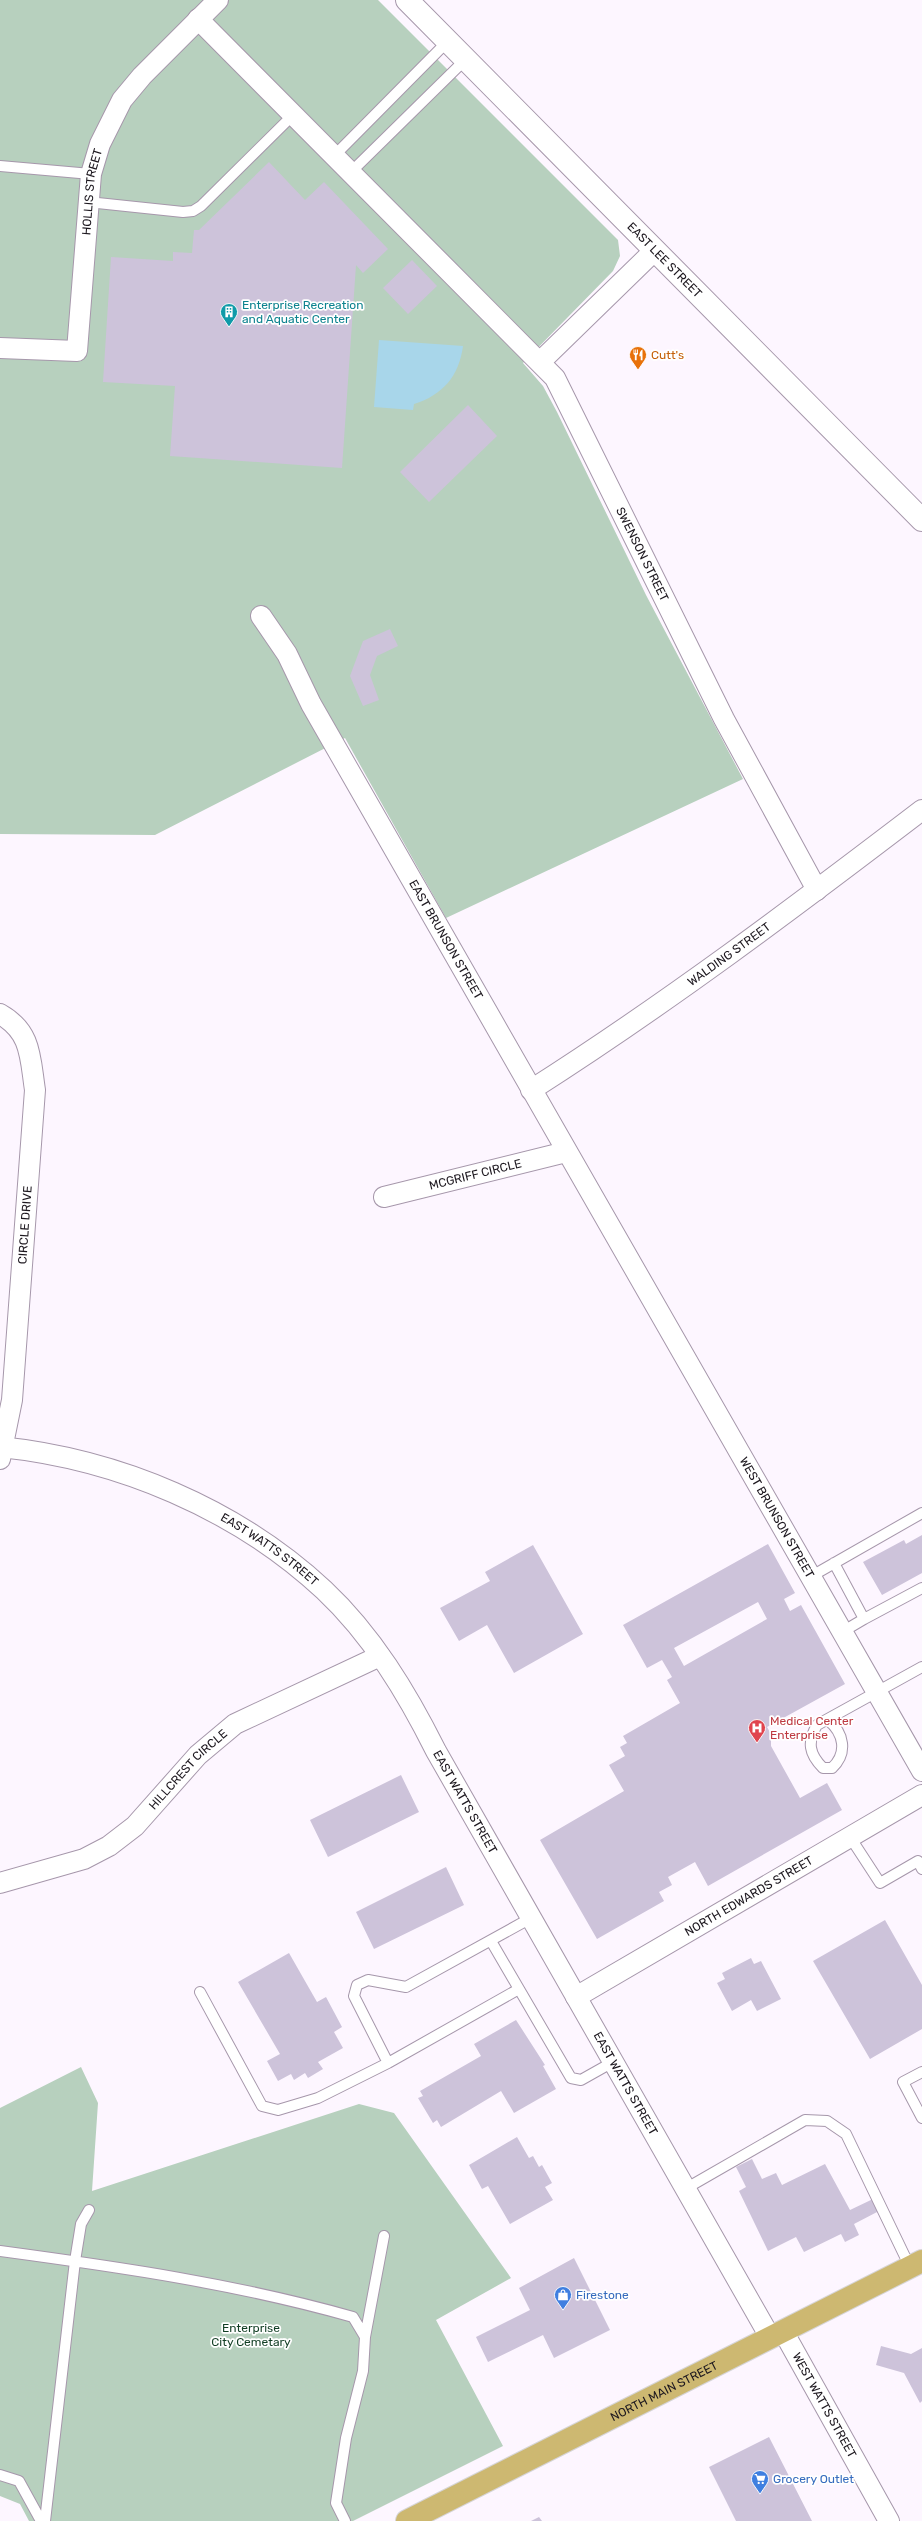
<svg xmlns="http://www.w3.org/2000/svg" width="922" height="2521" font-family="Rubik,sans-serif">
	<rect width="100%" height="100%" fill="#fdf6ff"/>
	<path fill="#b7d0be" d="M 0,0 L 378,0 L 618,240 L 620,256 L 613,271 L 523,363 L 543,386 L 557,412 L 646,595 L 743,779 L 446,918 L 345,738 L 155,835 L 0,834 Z
		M 81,2067 L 98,2103 L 92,2191 L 359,2104 L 394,2113 L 511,2278 L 436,2320 L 503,2446 L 353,2521 L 29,2521 L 20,2504 L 0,2496 L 0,2108 Z"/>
	<path fill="#a8d6ea" d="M 379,340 L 463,346 C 459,376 443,395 414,404 L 413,410 L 374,407 Z"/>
	<path fill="#cdc3da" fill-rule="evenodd" d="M 269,162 L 305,200 L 324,182 L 388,249 L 363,273 L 356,265 L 342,468 L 170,456 L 175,386 L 103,382 L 111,257 L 173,261 L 173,252 L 192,253 L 194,230 L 199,230 Z
		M 412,260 L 437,286 L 408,314 L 383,288 Z
		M 468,405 L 497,436 L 429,502 L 400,472 Z
		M 390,629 L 398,646 L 377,656 L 370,675 L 379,700 L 363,706 L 350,676 L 363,641 Z
		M 922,1535 L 922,1573 L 882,1595 L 863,1562 L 904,1540 L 906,1544 Z
		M 768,1544 L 795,1593 L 784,1599 L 790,1611 L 801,1605 L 845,1684 L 767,1727 L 771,1734 L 771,1746 L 800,1798 L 827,1783 L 842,1810 L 708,1886 L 695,1862 L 668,1877 L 672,1885 L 659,1892 L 664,1901 L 597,1939 L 540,1840 L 624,1791 L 609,1765 L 625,1756 L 620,1747 L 627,1743 L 623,1736 L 680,1703 L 667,1680 L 672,1677 L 662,1660 L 647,1668 L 623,1625 ZM 758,1602 L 767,1619 L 684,1666 L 674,1648 Z
		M 533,1545 L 583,1634 L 514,1673 L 487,1625 L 459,1641 L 440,1608 L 490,1581 L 485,1572 Z
		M 401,1775 L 419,1812 L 328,1857 L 310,1820 Z
		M 446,1867 L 464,1905 L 374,1949 L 356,1912 Z
		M 885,1920 L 922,1985 L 922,2029 L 870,2059 L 813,1961 Z
		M 289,1953 L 317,2002 L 326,1997 L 342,2027 L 334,2032 L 343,2048 L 318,2062 L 323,2069 L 308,2078 L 305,2073 L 294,2080 L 291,2074 L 278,2081 L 267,2061 L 280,2054 L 238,1982 Z
		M 751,1958 L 754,1964 L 761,1961 L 781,1999 L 757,2011 L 751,2000 L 732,2011 L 717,1983 L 725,1979 L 722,1973 Z
		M 516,2020 L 545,2065 L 543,2066 L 556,2089 L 514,2113 L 501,2091 L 441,2127 L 437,2120 L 433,2123 L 418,2098 L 423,2096 L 420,2091 L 481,2056 L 474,2044 Z
		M 517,2137 L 529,2158 L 533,2156 L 539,2167 L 542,2165 L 552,2183 L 545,2187 L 553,2200 L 510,2224 L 488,2186 L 482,2189 L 469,2165 Z
		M 752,2159 L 762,2179 L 776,2173 L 782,2185 L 825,2164 L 850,2210 L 873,2199 L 879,2211 L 854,2224 L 859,2235 L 845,2242 L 841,2234 L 804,2252 L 796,2237 L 768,2251 L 739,2191 L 746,2187 L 736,2167 Z
		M 574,2258 L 610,2330 L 554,2358 L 543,2335 L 488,2362 L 476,2337 L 530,2310 L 519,2288 Z
		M 881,2346 L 911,2354 L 922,2348 L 922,2401 L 920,2403 L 904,2373 L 876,2365 Z
		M 769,2437 L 812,2521 L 736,2521 L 709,2467 Z
		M 539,2517 L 542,2521 L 531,2521 Z"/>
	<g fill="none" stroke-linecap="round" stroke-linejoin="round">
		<defs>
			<path id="lane" d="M 335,155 L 448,41
				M 0,166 L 91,174
				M 351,172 L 466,59
				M 88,202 L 183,212 L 193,211 L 201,206 L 294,114
				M 834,1563 L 864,1619 L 842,1632
				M 810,1577 L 922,1513
				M 864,1619 L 922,1588
				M 828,1720 C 844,1733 848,1753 832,1768 L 823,1768 C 809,1754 807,1742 817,1725 L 922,1667
				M 850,1837 L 880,1883 L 918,1861 L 922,1869
				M 519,1989 L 571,2078 L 581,2080 L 613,2062
				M 200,1992 L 262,2106 L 278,2110 L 318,2098 L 388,2063 L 519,1989 L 491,1941
				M 388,2063 L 354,1996 L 357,1985 L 368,1980 L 406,1987 L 531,1918
				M 922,2072 L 903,2082 L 922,2118
				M 685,2189 L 805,2120 L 827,2121 L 846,2134 L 910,2267
				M 0,2251 C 119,2267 237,2284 353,2317 L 365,2337 L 363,2371 L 346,2438 L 336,2503 L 345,2521
				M 365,2337 L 384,2236
				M 0,2475 L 19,2481 L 41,2521
				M 45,2521 L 75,2261 L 81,2224 L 89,2210"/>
			<g id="street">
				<path id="s1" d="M 198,19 L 555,378 L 724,719 L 817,890"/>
				<path id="s2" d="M 0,348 L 77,351 L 91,174 L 100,144 L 122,100 L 142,76 L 218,0"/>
				<path d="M 541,361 L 655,250"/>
				<path id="s3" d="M 261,616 L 287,654 L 311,704 L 922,1771"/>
				<path d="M 0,1014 C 32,1032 30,1058 35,1090 L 12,1400 L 0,1459"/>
				<path id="s4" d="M 531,1090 C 666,1004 795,907 922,810"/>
				<path id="s5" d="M 384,1197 L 566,1152"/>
				<path id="s6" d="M 0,1447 C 118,1459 237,1509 324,1590 C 372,1635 407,1693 436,1751 L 770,2337"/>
				<path id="s7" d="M 0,1883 L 84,1859 L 109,1846 L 135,1826 L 198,1755 L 235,1724 L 380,1656"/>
				<path id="s8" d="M 576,1997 L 922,1795"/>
				<path id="s9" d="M 783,2331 L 889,2521"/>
			</g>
			<g id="secondary">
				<path id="s10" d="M 407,0 L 922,520"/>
			</g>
			<g id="primary">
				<path id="s11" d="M 407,2521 L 922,2261"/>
			</g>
		</defs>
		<use href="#lane" stroke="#a697ab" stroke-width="12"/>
		<use href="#street" stroke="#a697ab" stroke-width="22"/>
		<use href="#secondary" stroke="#a697ab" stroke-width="24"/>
		<use href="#primary" stroke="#d6d5d7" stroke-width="24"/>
		<use href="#lane" stroke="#fff" stroke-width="10"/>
		<use href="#street" stroke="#fff" stroke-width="20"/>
		<use href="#secondary" stroke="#fff" stroke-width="22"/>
		<use href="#primary" stroke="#cdb871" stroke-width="22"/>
	</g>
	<defs>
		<symbol id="building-pin" viewBox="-11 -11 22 30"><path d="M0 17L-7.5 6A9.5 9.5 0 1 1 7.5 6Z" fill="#0f9aa8" stroke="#fff"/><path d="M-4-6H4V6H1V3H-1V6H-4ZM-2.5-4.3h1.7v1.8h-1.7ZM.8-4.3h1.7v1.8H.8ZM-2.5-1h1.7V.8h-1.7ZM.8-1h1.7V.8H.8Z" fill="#fff"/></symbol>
		<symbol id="restaurant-pin" viewBox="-11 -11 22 30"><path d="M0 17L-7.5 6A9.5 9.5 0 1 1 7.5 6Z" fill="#e8710a" stroke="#fff"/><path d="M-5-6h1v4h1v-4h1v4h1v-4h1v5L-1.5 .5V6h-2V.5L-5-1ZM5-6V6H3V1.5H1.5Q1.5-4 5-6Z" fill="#fff"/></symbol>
		<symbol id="hospital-pin" viewBox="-11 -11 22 30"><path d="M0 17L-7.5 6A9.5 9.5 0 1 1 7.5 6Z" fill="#e0444e" stroke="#fff"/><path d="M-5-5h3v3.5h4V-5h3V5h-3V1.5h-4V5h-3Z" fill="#fff"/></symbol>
		<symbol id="shop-pin" viewBox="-11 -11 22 30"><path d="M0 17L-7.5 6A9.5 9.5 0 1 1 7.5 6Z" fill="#3f7fe0" stroke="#fff"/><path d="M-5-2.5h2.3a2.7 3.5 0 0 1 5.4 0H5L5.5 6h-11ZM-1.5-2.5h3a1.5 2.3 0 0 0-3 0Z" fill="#fff"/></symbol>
		<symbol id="supermarket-pin" viewBox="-11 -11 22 30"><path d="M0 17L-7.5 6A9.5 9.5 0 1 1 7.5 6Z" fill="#3f7fe0" stroke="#fff"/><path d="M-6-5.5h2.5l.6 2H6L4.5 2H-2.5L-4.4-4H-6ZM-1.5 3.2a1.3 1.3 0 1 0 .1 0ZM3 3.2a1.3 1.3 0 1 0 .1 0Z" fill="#fff"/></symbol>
	</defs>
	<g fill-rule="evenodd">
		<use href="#building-pin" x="219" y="302" width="20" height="27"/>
		<use href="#restaurant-pin" x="628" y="345" width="20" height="27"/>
		<use href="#hospital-pin" x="747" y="1718" width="20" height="27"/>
		<use href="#shop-pin" x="553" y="2285" width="20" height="27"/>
		<use href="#supermarket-pin" x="750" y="2469" width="20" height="27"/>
	</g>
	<g text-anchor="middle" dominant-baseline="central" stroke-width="3.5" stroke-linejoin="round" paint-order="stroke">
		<g font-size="12" fill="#1d181f" stroke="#fff">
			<text stroke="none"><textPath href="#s2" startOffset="237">HOLLIS STREET</textPath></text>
			<text stroke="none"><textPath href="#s10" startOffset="366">EAST LEE STREET</textPath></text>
			<text stroke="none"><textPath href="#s1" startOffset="703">SWENSON STREET</textPath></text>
			<text stroke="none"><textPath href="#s3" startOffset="373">EAST BRUNSON STREET</textPath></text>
			<text stroke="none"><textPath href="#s4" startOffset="240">WALDING STREET</textPath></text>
			<text stroke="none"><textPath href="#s5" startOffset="94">MCGRIFF CIRCLE</textPath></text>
			<text transform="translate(25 1225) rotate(-86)">CIRCLE DRIVE</text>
			<text stroke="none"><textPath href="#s3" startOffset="1039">WEST BRUNSON STREET</textPath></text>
			<text stroke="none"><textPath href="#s6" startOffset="292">EAST WATTS STREET</textPath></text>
			<text stroke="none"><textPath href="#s7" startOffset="226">HILLCREST CIRCLE</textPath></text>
			<text stroke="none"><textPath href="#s6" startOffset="616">EAST WATTS STREET</textPath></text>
			<text stroke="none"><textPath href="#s8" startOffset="200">NORTH EDWARDS STREET</textPath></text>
			<text stroke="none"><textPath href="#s6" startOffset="940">EAST WATTS STREET</textPath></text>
			<text stroke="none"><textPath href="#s11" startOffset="288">NORTH MAIN STREET</textPath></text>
			<text stroke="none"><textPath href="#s9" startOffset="85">WEST WATTS STREET</textPath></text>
		</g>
		<g font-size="12" fill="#0d838f" stroke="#fff" text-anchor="start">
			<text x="242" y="305">Enterprise Recreation<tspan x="242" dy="14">and Aquatic Center</tspan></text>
		</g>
		<g font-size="12" fill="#c56008" stroke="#fff" text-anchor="start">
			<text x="651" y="355">Cutt's</text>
		</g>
		<g font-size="12" fill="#be3a42" stroke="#fff" text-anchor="start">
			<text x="770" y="1721">Medical Center<tspan x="770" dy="14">Enterprise</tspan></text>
		</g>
		<g font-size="12" fill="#366cbe" stroke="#fff" text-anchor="start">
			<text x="576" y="2295">Firestone</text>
			<text x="773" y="2479">Grocery Outlet</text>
		</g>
		<g font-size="12" fill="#113e24" stroke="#fff">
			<text x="251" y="2328">Enterprise<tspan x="251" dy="14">City Cemetary</tspan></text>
		</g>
	</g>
</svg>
